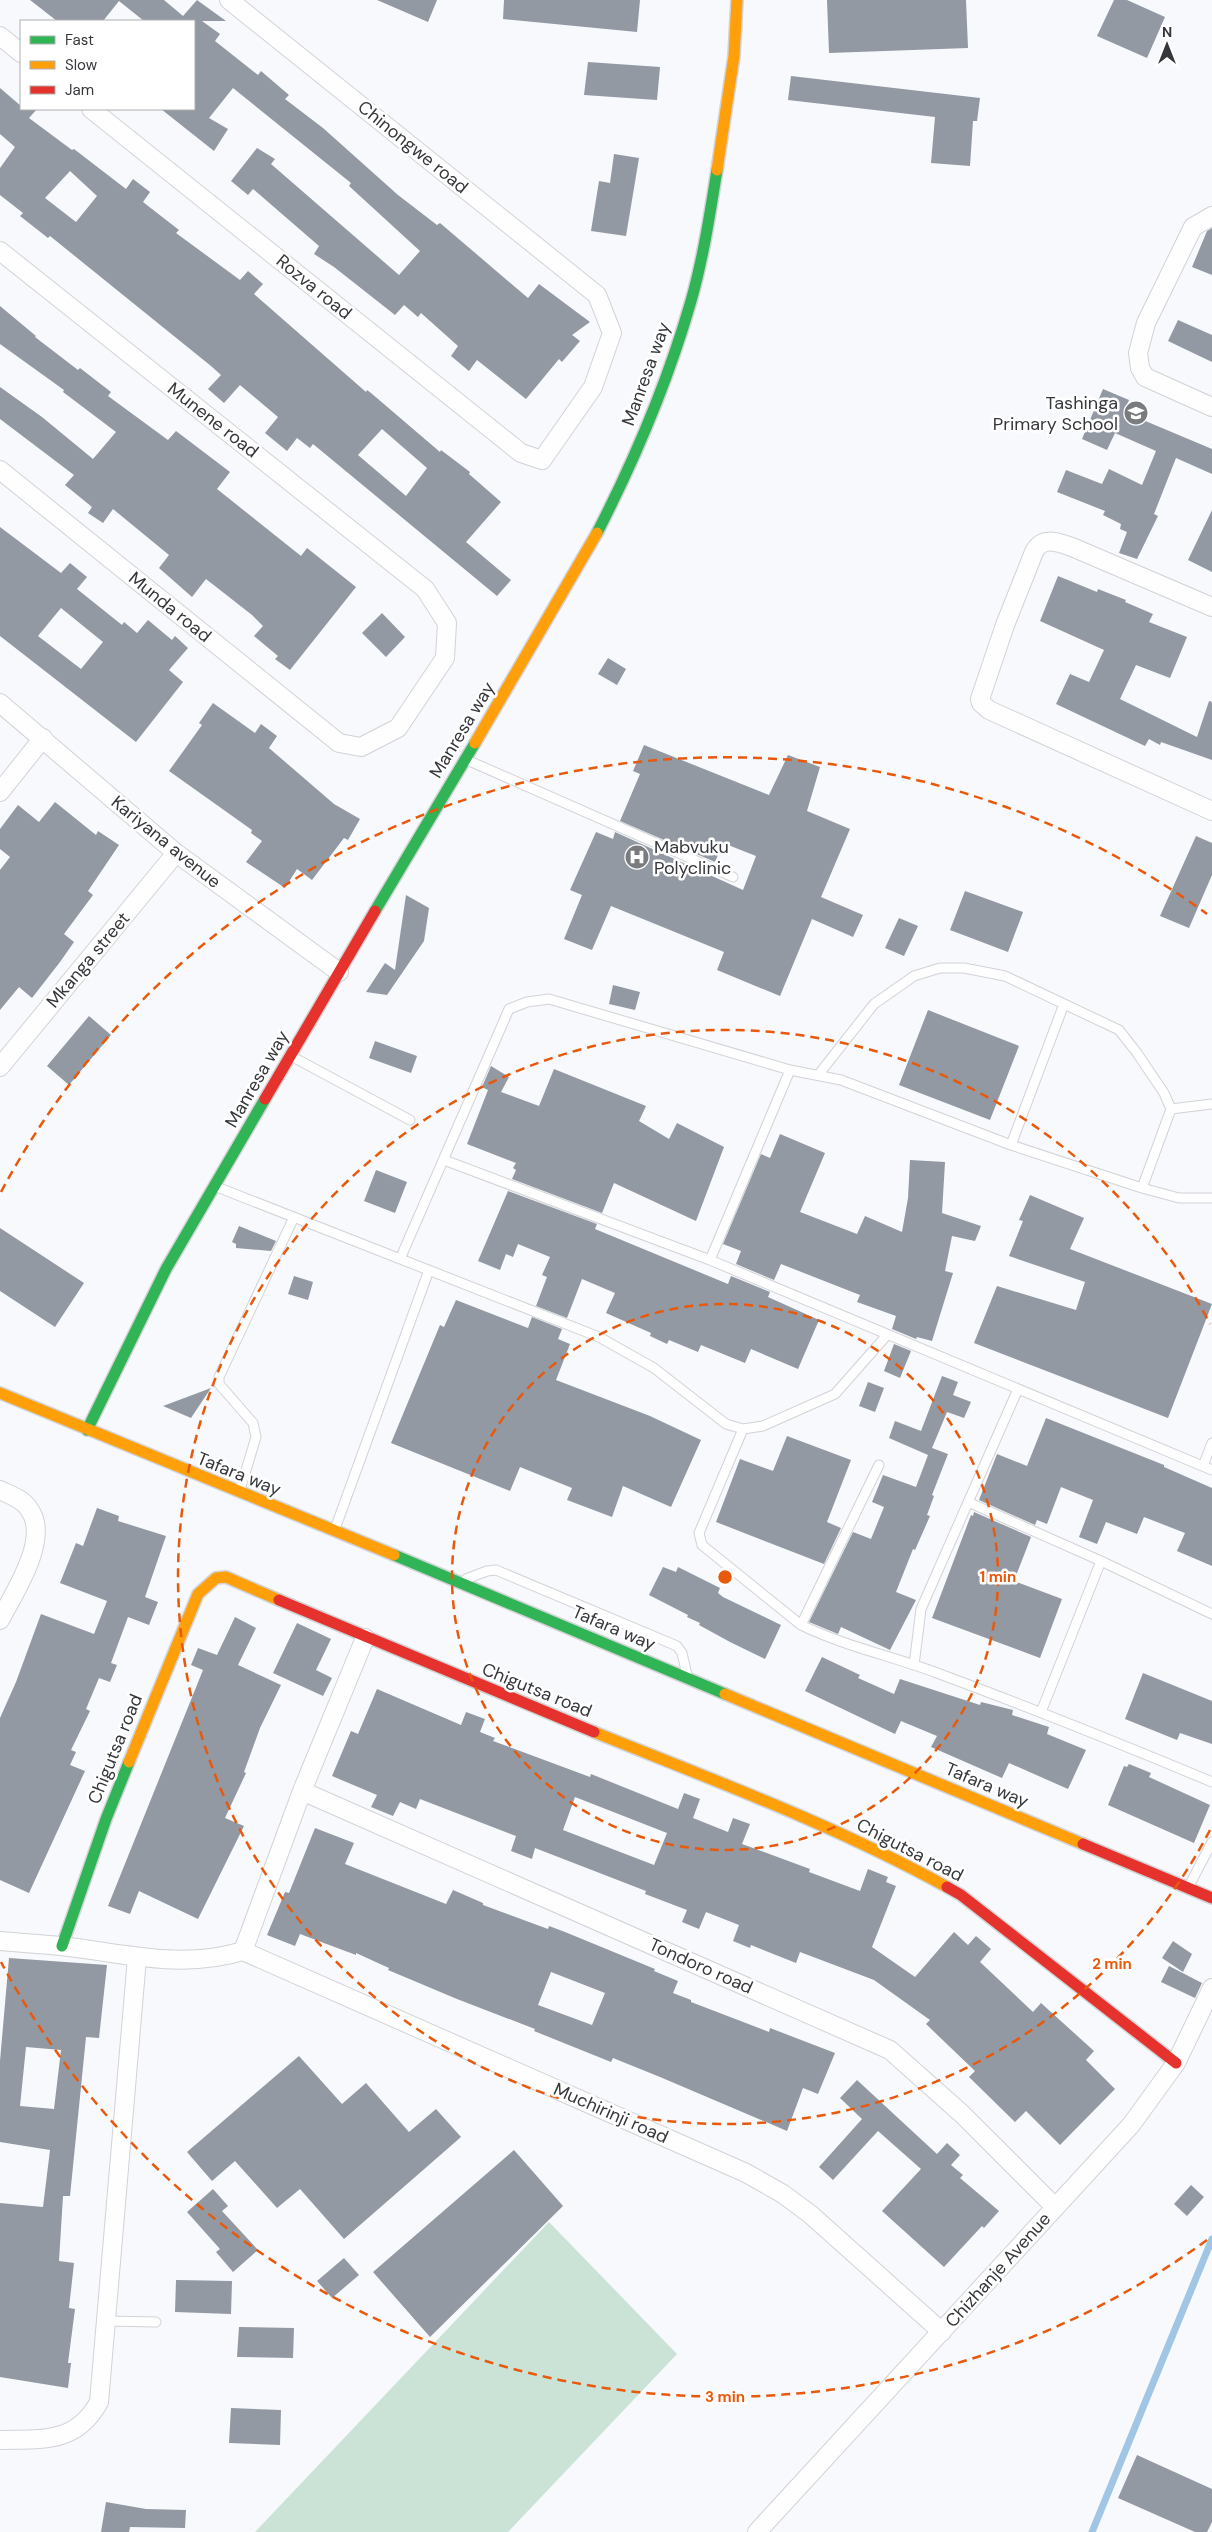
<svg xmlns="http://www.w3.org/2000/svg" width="1212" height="2532" font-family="'DM Sans',sans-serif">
	<rect width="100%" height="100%" fill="#f7f9fc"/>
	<path fill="#cae3d6" d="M 549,2222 L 677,2354 L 508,2532 L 255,2532 Z"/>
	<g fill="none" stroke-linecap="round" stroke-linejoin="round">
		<path stroke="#a0c5e5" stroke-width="7" d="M 1092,2532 L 1212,2239"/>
	</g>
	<path fill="#9299a3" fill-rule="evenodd" d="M 30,0 L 164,0 L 183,16 L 197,0 L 226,21 L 202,21 L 220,34 L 215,41 L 258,75 L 261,71 L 289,95 L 285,99 L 323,128 L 398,195 L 437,225 L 440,223 L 528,298 L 539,284 L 590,322 L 572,335 L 580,341 L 562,362 L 559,359 L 526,399 L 477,360 L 469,371 L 451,356 L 458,346 L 421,313 L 418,317 L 404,305 L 395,315 L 334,267 L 314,254 L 319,246 L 253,189 L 248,195 L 231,181 L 257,148 L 275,159 L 271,164 L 399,275 L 420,251 L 349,186 L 351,183 L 233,88 L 209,118 L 228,129 L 214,151 L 161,109 L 194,109 L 194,21 L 144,21 L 119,1 L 103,21 L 57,21 Z
		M 377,0 L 437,0 L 428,22 Z
		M 504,0 L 640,0 L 637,32 L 503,19 Z
		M 827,0 L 966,0 L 968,48 L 829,53 Z
		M 1114,0 L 1127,0 L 1165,17 L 1147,58 L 1097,36 Z
		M 588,62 L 660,67 L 657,100 L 584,95 Z
		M 791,76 L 980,98 L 977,121 L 973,121 L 970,166 L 931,163 L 935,117 L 788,100 Z
		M 0,88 L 21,106 L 21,109 L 37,109 L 29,118 L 72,150 L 74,149 L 126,189 L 133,179 L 150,192 L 143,202 L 179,230 L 176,233 L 240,280 L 248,271 L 263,284 L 254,294 L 366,392 L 367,390 L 371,393 L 440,452 L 441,450 L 470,472 L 469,474 L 501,502 L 466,542 L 511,580 L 497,596 L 313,444 L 310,448 L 297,438 L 287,451 L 265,433 L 278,417 L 240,385 L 224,403 L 208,389 L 221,375 L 211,366 L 50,236 L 48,238 L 20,216 L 23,213 L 0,195 L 0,168 L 15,147 L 0,134 ZM 70,171 L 97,196 L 76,222 L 45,198 ZM 382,429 L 427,468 L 406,496 L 358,455 Z
		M 614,154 L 639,158 L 626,236 L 591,231 L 599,181 L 610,183 Z
		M 1212,228 L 1212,275 L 1192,267 L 1207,231 Z
		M 0,306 L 36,336 L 35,337 L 78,370 L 80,368 L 111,392 L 108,396 L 168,440 L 176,431 L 230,472 L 217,489 L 301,556 L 307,548 L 356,587 L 290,670 L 275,659 L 278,656 L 254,636 L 263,626 L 252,615 L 206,579 L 192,597 L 159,568 L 169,555 L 113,509 L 103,523 L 88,513 L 92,507 L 65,485 L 74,475 L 0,419 L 0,387 L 42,417 L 93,459 L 116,432 L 63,392 L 64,390 L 0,344 Z
		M 1178,320 L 1212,335 L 1212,362 L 1168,341 Z
		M 1103,389 L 1129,400 L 1124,412 L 1212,449 L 1212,474 L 1176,458 L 1154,514 L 1158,516 L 1137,559 L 1119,553 L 1127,532 L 1120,529 L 1121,524 L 1103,515 L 1105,511 L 1057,492 L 1066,470 L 1102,484 L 1109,469 L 1142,485 L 1156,451 L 1115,433 L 1107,450 L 1082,439 Z
		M 1212,510 L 1212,572 L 1188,560 Z
		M 0,527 L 61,573 L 70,563 L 87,577 L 77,589 L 122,625 L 124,622 L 137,633 L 148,620 L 172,640 L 175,636 L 188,648 L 169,670 L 183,682 L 136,742 L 0,636 ZM 61,608 L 103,642 L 81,669 L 38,636 Z
		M 1058,576 L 1097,592 L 1098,589 L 1126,600 L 1125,602 L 1153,614 L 1149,622 L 1187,637 L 1170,678 L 1136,665 L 1120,699 L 1197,737 L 1209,701 L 1212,702 L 1212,760 L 1161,742 L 1160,745 L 1149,739 L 1145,746 L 1056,704 L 1070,674 L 1089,682 L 1104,650 L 1040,621 Z
		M 382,613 L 405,637 L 386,657 L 362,633 Z
		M 608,658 L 626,669 L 617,685 L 598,674 Z
		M 213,703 L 255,733 L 261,724 L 277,736 L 269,748 L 334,804 L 360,819 L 348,840 L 344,838 L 312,880 L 297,869 L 285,888 L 246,862 L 262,841 L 251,833 L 252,830 L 169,771 L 202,725 L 199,723 Z
		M 644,745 L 769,795 L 788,755 L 820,767 L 807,811 L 850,829 L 821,897 L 863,915 L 853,937 L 812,919 L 780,996 L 717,970 L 724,952 L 611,906 L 592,950 L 564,939 L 582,895 L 570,890 L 596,832 L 613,839 L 615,832 L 743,890 L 756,856 L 723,843 L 715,862 L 620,821 L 640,774 L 633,771 Z
		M 55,802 L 96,835 L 98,831 L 119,845 L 88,891 L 93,895 L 64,934 L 74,942 L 60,962 L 32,998 L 19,987 L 0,1010 L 0,870 L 10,857 L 0,849 L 0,829 L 18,805 L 39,822 Z
		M 1196,836 L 1212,843 L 1212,875 L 1189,928 L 1160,916 Z
		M 965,891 L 1023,912 L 1008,952 L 950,930 Z
		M 406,895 L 429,908 L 424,941 L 387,995 L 366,992 L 385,963 L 395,970 Z
		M 899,918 L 918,926 L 904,956 L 885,948 Z
		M 613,985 L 640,992 L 635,1010 L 609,1004 Z
		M 928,1010 L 1019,1046 L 990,1120 L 899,1085 Z
		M 89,1016 L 111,1035 L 69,1085 L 47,1066 Z
		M 375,1041 L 417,1056 L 411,1073 L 369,1058 Z
		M 491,1066 L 509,1077 L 501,1092 L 539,1106 L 554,1069 L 646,1106 L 639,1121 L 669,1139 L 677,1123 L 724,1147 L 696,1221 L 614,1183 L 602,1213 L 512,1179 L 516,1170 L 513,1168 L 516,1163 L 467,1144 L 488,1090 L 482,1087 Z
		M 780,1134 L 825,1153 L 800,1212 L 857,1234 L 865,1216 L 902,1232 L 908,1198 L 910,1160 L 945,1162 L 942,1213 L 981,1226 L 975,1241 L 952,1236 L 945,1271 L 953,1273 L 932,1341 L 917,1337 L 916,1339 L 892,1329 L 896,1316 L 857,1302 L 860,1295 L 781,1264 L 774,1280 L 736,1264 L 741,1251 L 723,1244 L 761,1154 L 770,1158 Z
		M 376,1170 L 407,1182 L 395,1213 L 364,1201 Z
		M 508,1191 L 597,1224 L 595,1229 L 728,1284 L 731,1276 L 770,1292 L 768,1297 L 819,1320 L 798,1369 L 751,1349 L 745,1363 L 701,1345 L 698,1352 L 669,1340 L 667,1344 L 650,1336 L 651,1333 L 606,1313 L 615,1293 L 582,1279 L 567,1318 L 536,1306 L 547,1277 L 542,1275 L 550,1257 L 518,1244 L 513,1257 L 506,1254 L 500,1270 L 478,1261 Z
		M 1030,1195 L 1084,1218 L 1070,1249 L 1212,1304 L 1168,1418 L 974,1343 L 997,1286 L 1076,1310 L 1085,1282 L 1009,1256 L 1023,1221 L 1019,1220 Z
		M 239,1226 L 276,1241 L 271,1251 L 236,1248 L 236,1244 L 232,1242 Z
		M 0,1228 L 84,1283 L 55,1327 L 0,1291 Z
		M 294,1276 L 313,1282 L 308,1300 L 288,1294 Z
		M 456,1300 L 528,1328 L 532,1317 L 562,1329 L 558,1339 L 570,1344 L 556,1380 L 650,1416 L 701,1440 L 671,1507 L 623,1486 L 612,1517 L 567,1500 L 572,1488 L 520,1467 L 510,1491 L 391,1443 L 440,1325 L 444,1327 Z
		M 894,1344 L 911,1351 L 900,1378 L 884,1371 Z
		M 942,1376 L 958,1382 L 953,1395 L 971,1402 L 964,1418 L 947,1412 L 932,1448 L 948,1454 L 932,1495 L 934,1496 L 927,1515 L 930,1516 L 915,1550 L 913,1549 L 896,1592 L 916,1600 L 890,1650 L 841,1627 L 838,1634 L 809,1622 L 853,1532 L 871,1539 L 884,1507 L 872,1502 L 883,1475 L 916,1487 L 928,1455 L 889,1438 L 895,1421 L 921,1431 Z
		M 868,1382 L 884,1388 L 875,1412 L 859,1406 Z
		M 211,1388 L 191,1418 L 163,1406 Z
		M 1046,1418 L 1164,1465 L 1164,1467 L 1212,1488 L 1212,1566 L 1177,1551 L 1185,1533 L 1144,1517 L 1137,1534 L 1106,1522 L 1097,1544 L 1079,1537 L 1093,1500 L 1061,1487 L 1047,1524 L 1037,1520 L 1035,1525 L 979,1500 L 997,1454 L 1027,1466 Z
		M 787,1436 L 851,1460 L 827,1522 L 841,1528 L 824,1564 L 716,1522 L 740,1459 L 773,1471 Z
		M 97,1508 L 119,1516 L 118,1521 L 166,1536 L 145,1597 L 158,1602 L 149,1625 L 128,1617 L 111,1663 L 117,1665 L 110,1682 L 99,1678 L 86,1709 L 90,1711 L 71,1750 L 76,1752 L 70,1765 L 85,1771 L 29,1893 L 0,1880 L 0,1718 L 16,1682 L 41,1614 L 94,1634 L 107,1601 L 60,1583 L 76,1543 L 83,1546 Z
		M 974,1512 L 1031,1537 L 1014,1581 L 1062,1599 L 1040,1658 L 932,1618 L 971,1515 L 973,1516 Z
		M 663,1567 L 676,1572 L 678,1567 L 720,1588 L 718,1593 L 723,1597 L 781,1625 L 765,1659 L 730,1642 L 699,1625 L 700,1623 L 687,1617 L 688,1615 L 649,1595 Z
		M 235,1617 L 256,1628 L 238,1665 L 281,1685 L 260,1728 L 244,1772 L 246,1773 L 225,1818 L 244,1826 L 198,1919 L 139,1891 L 130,1914 L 108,1906 L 203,1670 L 191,1665 L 198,1648 L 217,1655 Z
		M 297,1623 L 331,1639 L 316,1670 L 332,1678 L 323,1696 L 273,1673 Z
		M 822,1657 L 860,1675 L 858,1678 L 894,1694 L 900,1679 L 980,1705 L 981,1702 L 1013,1710 L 1012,1715 L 1049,1727 L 1047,1734 L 1086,1750 L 1068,1789 L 1009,1763 L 1002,1778 L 931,1747 L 937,1736 L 901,1721 L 895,1734 L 805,1691 Z
		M 1143,1673 L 1212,1701 L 1212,1744 L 1180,1733 L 1177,1740 L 1125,1719 Z
		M 377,1689 L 461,1725 L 466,1712 L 485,1719 L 480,1732 L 495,1738 L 493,1741 L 590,1777 L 591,1774 L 678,1809 L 684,1793 L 700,1799 L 693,1818 L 728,1832 L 733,1818 L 750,1824 L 742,1844 L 810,1869 L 809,1872 L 860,1891 L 868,1869 L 888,1877 L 886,1882 L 896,1886 L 872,1947 L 915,1977 L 954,1932 L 968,1945 L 976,1936 L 991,1949 L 980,1962 L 1033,2012 L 1041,2003 L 1094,2051 L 1086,2060 L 1115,2089 L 1060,2145 L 1026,2111 L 1015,2122 L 969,2077 L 975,2071 L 926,2024 L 930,2020 L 874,1980 L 800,1952 L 796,1963 L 751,1945 L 750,1948 L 733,1941 L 739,1925 L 706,1912 L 699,1929 L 682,1922 L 687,1910 L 645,1894 L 646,1891 L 535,1848 L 532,1859 L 511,1851 L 516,1836 L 420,1799 L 416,1809 L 400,1802 L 393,1816 L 371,1807 L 377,1795 L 332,1776 L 351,1731 L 358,1734 ZM 575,1797 L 667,1833 L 654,1865 L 563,1830 Z
		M 1129,1764 L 1151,1773 L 1149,1777 L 1210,1805 L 1194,1843 L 1108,1805 L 1124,1766 L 1127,1767 Z
		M 315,1828 L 354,1843 L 345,1864 L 446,1904 L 453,1890 L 483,1903 L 483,1905 L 548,1929 L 549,1926 L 565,1932 L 655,1969 L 654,1971 L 678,1981 L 673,1993 L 691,2000 L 691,2002 L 769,2032 L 770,2028 L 835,2053 L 818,2094 L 803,2088 L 787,2131 L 660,2077 L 613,2058 L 611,2062 L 534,2031 L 535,2029 L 457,1999 L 388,1970 L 389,1968 L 356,1953 L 356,1955 L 300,1934 L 295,1946 L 267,1935 L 285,1892 L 289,1893 ZM 551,1972 L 605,1993 L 592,2025 L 538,2005 Z
		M 1173,1941 L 1192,1954 L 1183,1972 L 1162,1958 Z
		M 9,1958 L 107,1965 L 99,2038 L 86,2037 L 70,2196 L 63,2196 L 59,2261 L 74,2263 L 69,2308 L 75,2309 L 68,2363 L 71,2363 L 68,2388 L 0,2377 L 0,2203 L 43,2207 L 50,2150 L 0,2142 L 0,2061 ZM 26,2047 L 61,2050 L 54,2109 L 20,2106 Z
		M 1169,1966 L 1202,1983 L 1195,1998 L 1161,1982 Z
		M 299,2056 L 342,2104 L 366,2083 L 409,2132 L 436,2109 L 461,2137 L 344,2239 L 300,2189 L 277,2208 L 235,2161 L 212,2181 L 187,2152 Z
		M 857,2080 L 937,2154 L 947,2143 L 960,2155 L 951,2165 L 963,2175 L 960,2178 L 999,2211 L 984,2228 L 982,2226 L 944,2267 L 882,2211 L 921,2169 L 878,2131 L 833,2180 L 819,2167 L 862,2119 L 840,2098 Z
		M 514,2150 L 563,2206 L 430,2337 L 373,2272 Z
		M 1191,2185 L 1204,2197 L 1187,2216 L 1174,2204 Z
		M 213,2189 L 228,2206 L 222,2211 L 258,2250 L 233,2272 L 216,2252 L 220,2249 L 187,2212 Z
		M 344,2258 L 359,2275 L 332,2298 L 317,2281 Z
		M 176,2280 L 232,2281 L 231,2314 L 175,2312 Z
		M 239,2327 L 294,2328 L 293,2358 L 237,2357 Z
		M 231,2408 L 281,2410 L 280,2445 L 229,2443 Z
		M 1137,2455 L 1212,2489 L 1212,2522 L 1207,2532 L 1195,2532 L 1118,2498 Z
		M 106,2502 L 146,2509 L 186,2510 L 185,2528 L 130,2527 L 129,2532 L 101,2532 Z"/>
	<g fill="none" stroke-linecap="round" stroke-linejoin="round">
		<defs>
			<path id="lane" d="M 467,760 L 733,877
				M 291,1056 L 410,1120
				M 790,1070 L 841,1080 L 1011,1145 L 1142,1188 L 1179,1198 L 1212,1198
				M 819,1074 L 874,1004 L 914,976 L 940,968 L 964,968 L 1005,976 L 1119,1030 L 1137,1053 L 1164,1093 L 1171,1109 L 1142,1188
				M 1171,1109 L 1212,1104
				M 1011,1145 L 1064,1004
				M 444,1160 L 710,1260 L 1212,1470
				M 217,1187 L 599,1337 L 654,1368 L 726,1424 L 743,1429 L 763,1426 L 835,1394 L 887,1335
				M 400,1259 L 509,1009 L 527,1002 L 549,999 L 790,1070 L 710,1260
				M 743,1429 L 699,1533 L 702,1545 L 801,1625 C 844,1646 892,1656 937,1673 C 1029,1707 1121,1744 1212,1782
				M 1203,1466 L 1212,1443
				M 240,1490 L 256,1437 L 253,1423 L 219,1384 L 219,1377 L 294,1217
				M 968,1502 L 1101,1561 L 1212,1614
				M 335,1529 L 429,1270
				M 466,1579 L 487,1571 L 496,1570 L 677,1646 L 682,1653 L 687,1675
				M 801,1625 L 879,1465
				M 914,1665 L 921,1609 L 1018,1389
				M 1041,1712 L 1101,1561
				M 1189,1886 L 1212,1842
				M 107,2321 L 156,2322"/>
			<path id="street" d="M 0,36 L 21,53
				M 91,109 L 521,453 L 542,460 L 593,387 L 612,333 L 597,295 L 229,0
				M 1212,216 L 1193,227 L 1146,323 L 1138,353 L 1140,368 L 1145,377 L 1212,407
				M 0,251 L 425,589 L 447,623 L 445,658 L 398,728 L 361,747 L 339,743 L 0,470
				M 1212,607 L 1072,547 C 1057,542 1042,536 1034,552 L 1005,625 L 980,699 L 981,703 L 989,710 L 1212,811
				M 0,703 L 176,853 L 339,972
				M 0,792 L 43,738
				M 0,1067 L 176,853
				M 0,1490 C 10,1495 23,1499 29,1509 C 51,1538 14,1593 0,1620
				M 302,1791 L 890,2050 L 962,2114 L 1055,2207
				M 0,1941 C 20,1943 41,1944 61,1946 C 124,1953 181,1970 243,1951 L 302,1791 L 365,1638
				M 243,1951 L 746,2173 L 783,2194 L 810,2214 L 942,2332
				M 0,2440 C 42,2439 76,2444 99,2402 L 137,1958
				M 757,2532 L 1131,2125 L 1176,2063 L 1212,1988"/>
			<path id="fast" d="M 597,533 C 635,459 668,381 691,301 C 703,259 710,214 717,170
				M 375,911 L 475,743
				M 87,1430 L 166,1269 L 265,1099
				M 394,1555 L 725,1694
				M 62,1946 L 106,1819 L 129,1762"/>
			<path id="slow" d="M 717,170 L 734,56 L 737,0
				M 475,743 L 597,533
				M 0,1393 L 394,1555
				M 725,1694 L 1083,1844
				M 594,1732 C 713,1780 835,1825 947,1887
				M 129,1762 L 198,1594 L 216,1578 L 226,1577 L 279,1600"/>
			<path id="jam" d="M 265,1099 L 375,911
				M 279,1600 L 594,1732
				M 1083,1844 L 1212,1898
				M 947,1887 L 961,1895 L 1176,2063"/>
		</defs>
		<use href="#lane" stroke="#d1d3d6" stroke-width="11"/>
		<use href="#street" stroke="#d1d3d6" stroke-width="20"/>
		<use href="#fast" stroke="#d1d3d6" stroke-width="14"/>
		<use href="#slow" stroke="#d1d3d6" stroke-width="14"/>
		<use href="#jam" stroke="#d1d3d6" stroke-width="14"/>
		<use href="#lane" stroke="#fefeff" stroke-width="9"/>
		<use href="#street" stroke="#fefeff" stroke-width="18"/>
		<use href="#fast" stroke="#30b455" stroke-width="11"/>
		<use href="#slow" stroke="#ff9f0a" stroke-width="11"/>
		<use href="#jam" stroke="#e5322d" stroke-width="11"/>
	</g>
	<g fill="none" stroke="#e8590c" stroke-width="2.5" stroke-dasharray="9 6">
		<circle cx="725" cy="1577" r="273"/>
		<path d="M1210 1830A547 547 0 1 1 1210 1324"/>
		<path d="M1207 2240A820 820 0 0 1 1 1962M1 1192A820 820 0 0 1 1207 914"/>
	</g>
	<defs>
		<symbol id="school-disc" viewBox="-11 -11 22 22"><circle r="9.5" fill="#797b7e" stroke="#fff"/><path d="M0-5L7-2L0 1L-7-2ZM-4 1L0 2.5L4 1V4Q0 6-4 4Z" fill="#fff"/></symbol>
		<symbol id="hospital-disc" viewBox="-11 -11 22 22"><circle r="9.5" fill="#797b7e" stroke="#fff"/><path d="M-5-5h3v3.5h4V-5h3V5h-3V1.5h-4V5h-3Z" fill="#fff"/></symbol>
	</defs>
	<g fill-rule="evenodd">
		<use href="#school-disc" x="1122" y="399" width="28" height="28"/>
		<use href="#hospital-disc" x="623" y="843" width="28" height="28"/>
	</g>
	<g text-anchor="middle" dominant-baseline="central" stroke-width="5" stroke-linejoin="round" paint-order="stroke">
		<g font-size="18" fill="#35373a" stroke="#fff">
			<text transform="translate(413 147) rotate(39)">Chinongwe road</text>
			<text transform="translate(314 287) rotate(39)">Rozva road</text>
			<text transform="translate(646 374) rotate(-70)">Manresa way</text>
			<text transform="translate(213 420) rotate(38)">Munene road</text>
			<text transform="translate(170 607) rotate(39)">Munda road</text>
			<text transform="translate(462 730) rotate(-59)">Manresa way</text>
			<text transform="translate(166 842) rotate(39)">Kariyana avenue</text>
			<text transform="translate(88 960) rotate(-50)">Mkanga street</text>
			<text transform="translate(257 1079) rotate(-60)">Manresa way</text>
			<text transform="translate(239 1474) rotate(22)">Tafara way</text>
			<text transform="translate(614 1628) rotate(23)">Tafara way</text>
			<text transform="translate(537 1690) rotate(22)">Chigutsa road</text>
			<text transform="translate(115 1749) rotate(-68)">Chigutsa road</text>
			<text transform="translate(987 1785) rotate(23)">Tafara way</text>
			<text transform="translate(910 1850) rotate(27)">Chigutsa road</text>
			<text transform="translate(701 1966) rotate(24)">Tondoro road</text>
			<text transform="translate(611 2113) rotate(24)">Muchirinji road</text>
			<text transform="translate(998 2270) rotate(-48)">Chizhanje Avenue</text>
		</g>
		<g font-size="18" fill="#35373a" stroke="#fff" text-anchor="end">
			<text x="1118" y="403">Tashinga<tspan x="1118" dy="21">Primary School</tspan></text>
			<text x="654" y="847" text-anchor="start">Mabvuku<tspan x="654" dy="21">Polyclinic</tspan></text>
		</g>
	</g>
	<circle cx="725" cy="1577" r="8" fill="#e8590c" stroke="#fff" stroke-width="2.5"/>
	<g font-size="15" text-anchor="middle" font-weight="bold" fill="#e8590c" stroke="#fff" stroke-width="5" stroke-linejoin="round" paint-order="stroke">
		<text x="998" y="1582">1 min</text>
		<text x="1112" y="1969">2 min</text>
		<text x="725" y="2402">3 min</text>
	</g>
	<rect x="20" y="20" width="175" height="90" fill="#ffffff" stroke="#aeafb0"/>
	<rect x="30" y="36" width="25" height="8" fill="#30b455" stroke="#aeafb0"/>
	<text x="65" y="45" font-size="15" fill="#35373a">Fast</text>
	<rect x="30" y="61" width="25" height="8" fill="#ff9f0a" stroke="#aeafb0"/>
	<text x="65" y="70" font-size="15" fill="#35373a">Slow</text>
	<rect x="30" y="86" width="25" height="8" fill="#e5322d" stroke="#aeafb0"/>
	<text x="65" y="95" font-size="15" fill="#35373a">Jam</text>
	<g transform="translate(1167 45)" stroke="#ffffff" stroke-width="4" paint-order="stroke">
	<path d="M0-4L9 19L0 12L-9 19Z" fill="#35373a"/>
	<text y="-8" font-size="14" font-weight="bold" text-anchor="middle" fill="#35373a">N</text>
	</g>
</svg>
